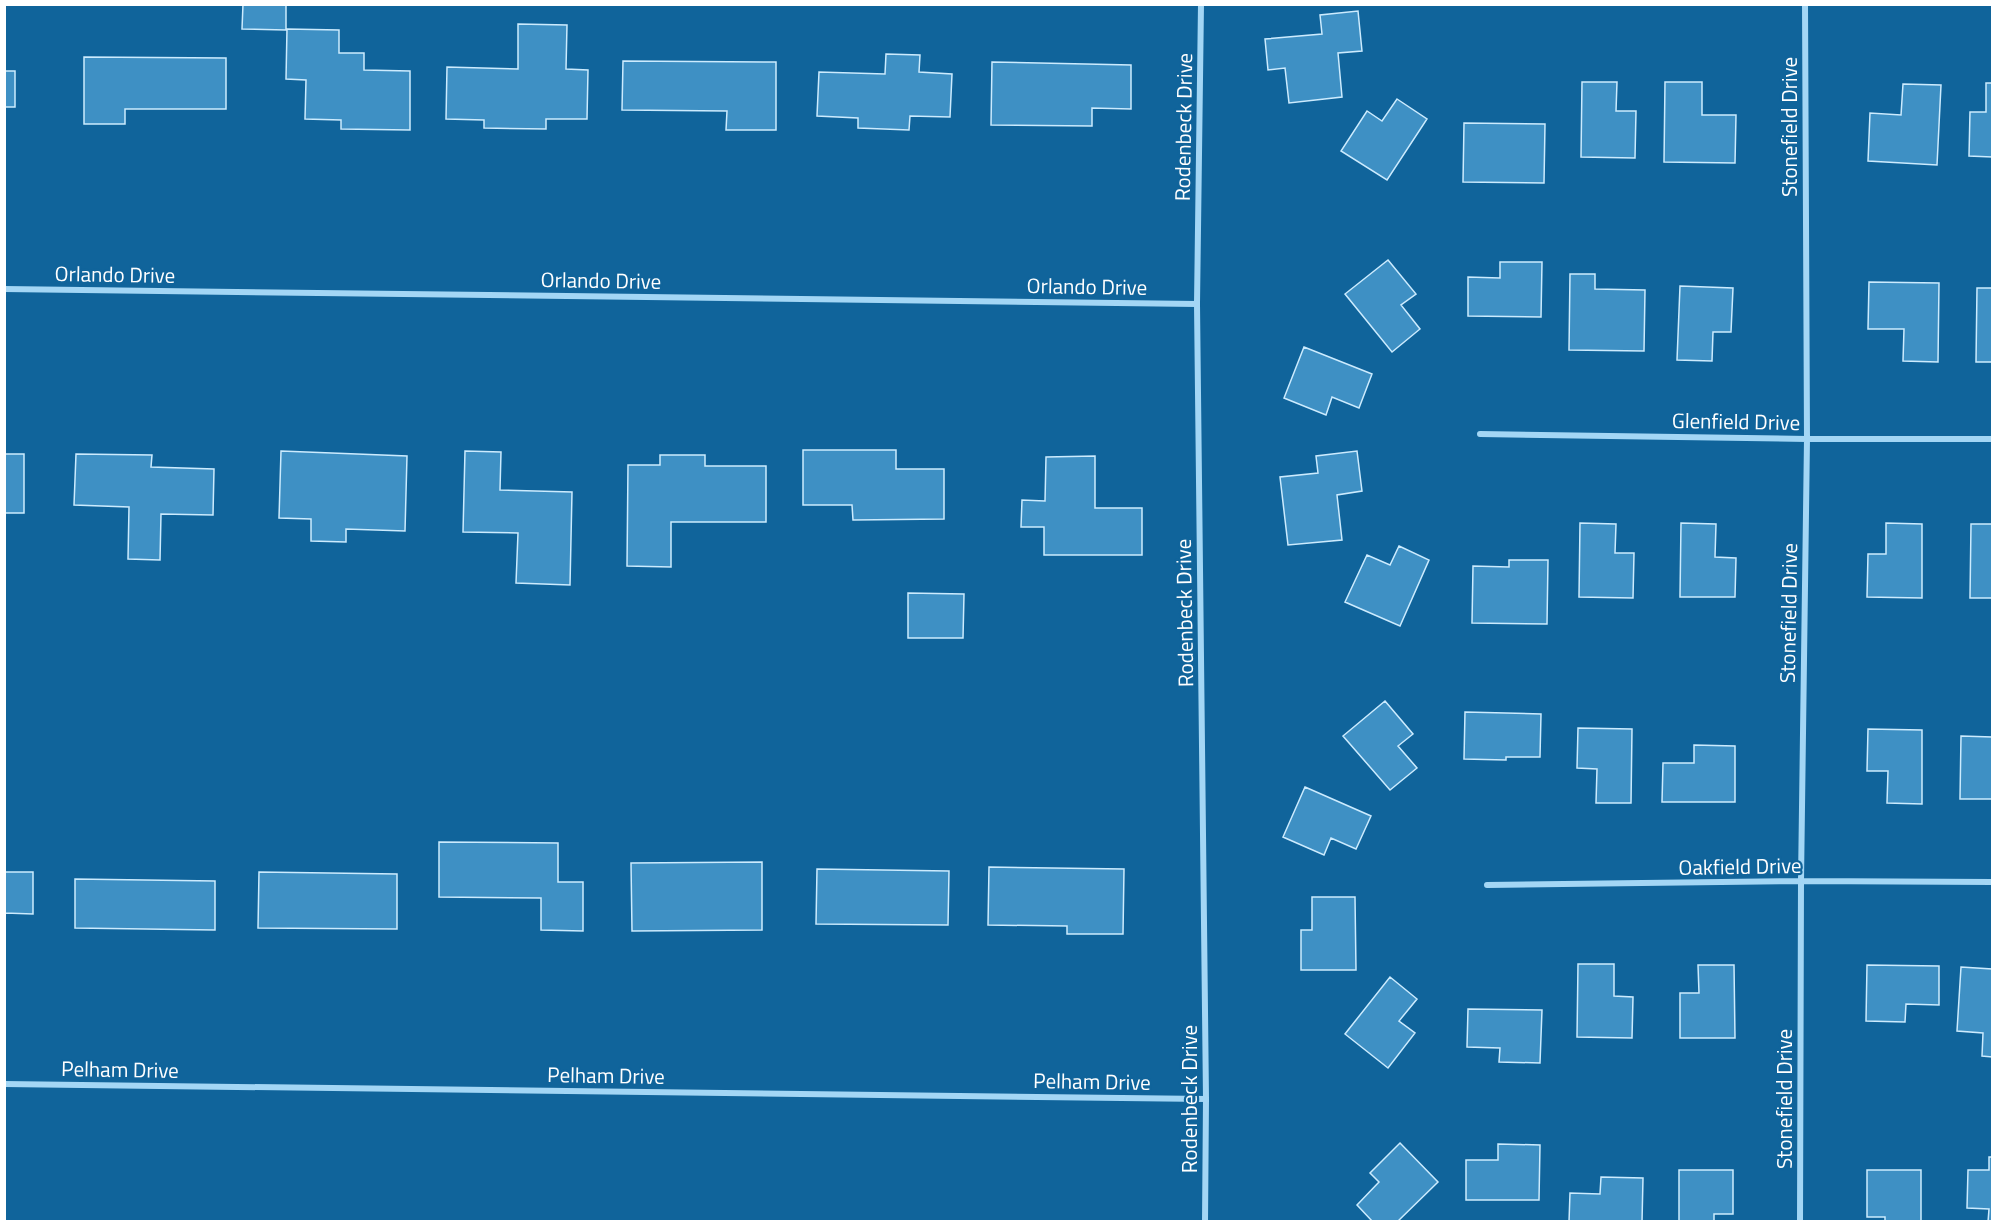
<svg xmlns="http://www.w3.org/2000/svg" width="1997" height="1226" font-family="'Titillium Web',sans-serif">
	<rect width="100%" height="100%" fill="#10649b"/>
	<path fill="#3e90c4" stroke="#ccebfe" stroke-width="1.5" d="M 243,4 L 286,4 L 286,30 L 242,29 Z
		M 1358,11 L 1362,51 L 1338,53 L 1342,97 L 1289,103 L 1285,68 L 1268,70 L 1265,39 L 1322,34 L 1320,15 Z
		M 518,24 L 567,25 L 566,69 L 588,70 L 587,119 L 546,119 L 546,129 L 484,128 L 484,120 L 446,119 L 447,67 L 518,69 Z
		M 287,29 L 339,30 L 339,53 L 364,53 L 364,70 L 410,71 L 410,130 L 341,129 L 341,120 L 305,119 L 306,80 L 286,79 Z
		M 886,54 L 920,55 L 919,72 L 952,74 L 950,117 L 910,116 L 909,130 L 858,128 L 858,118 L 817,116 L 819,72 L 885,74 Z
		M 84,57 L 226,58 L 226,109 L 125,109 L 125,124 L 84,124 Z
		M 623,61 L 776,62 L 776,130 L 726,130 L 727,111 L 622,110 Z
		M 992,62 L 1131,65 L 1131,109 L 1092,108 L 1092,126 L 991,125 Z
		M 4,71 L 15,71 L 15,107 L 4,107 Z
		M 1582,82 L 1617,82 L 1616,111 L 1636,111 L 1635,158 L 1581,157 Z
		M 1665,82 L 1702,82 L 1702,115 L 1736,115 L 1735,163 L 1664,162 Z
		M 1986,83 L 1992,83 L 1992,157 L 1969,156 L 1970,112 L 1986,112 Z
		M 1903,84 L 1941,85 L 1937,165 L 1868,161 L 1870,113 L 1901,115 Z
		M 1397,99 L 1427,119 L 1387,180 L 1341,151 L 1367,111 L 1382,121 Z
		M 1464,123 L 1545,124 L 1544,183 L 1463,182 Z
		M 1388,260 L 1416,294 L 1401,305 L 1420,329 L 1392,352 L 1345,294 Z
		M 1500,262 L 1542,262 L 1541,317 L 1468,316 L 1468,277 L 1500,278 Z
		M 1570,274 L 1595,274 L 1595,289 L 1645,290 L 1644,351 L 1569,350 Z
		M 1869,282 L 1939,283 L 1938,362 L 1903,361 L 1904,329 L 1868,329 Z
		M 1680,286 L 1733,288 L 1731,332 L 1713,332 L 1712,361 L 1677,360 Z
		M 1977,288 L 1992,288 L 1992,362 L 1976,362 Z
		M 1304,347 L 1372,374 L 1359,408 L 1332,397 L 1326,415 L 1284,398 Z
		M 803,450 L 896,450 L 896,469 L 944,469 L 944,519 L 853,520 L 852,505 L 803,505 Z
		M 281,451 L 407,456 L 405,531 L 346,529 L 346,542 L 311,541 L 311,519 L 279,518 Z
		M 465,451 L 501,452 L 500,490 L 572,492 L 570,585 L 516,583 L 518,533 L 463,532 Z
		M 1357,451 L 1362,491 L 1337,495 L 1342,540 L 1288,545 L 1280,477 L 1318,473 L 1316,456 Z
		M 4,454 L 24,454 L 24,513 L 4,513 Z
		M 76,454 L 152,455 L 151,467 L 214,469 L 213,515 L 161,514 L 160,560 L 128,559 L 129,507 L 74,505 Z
		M 660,455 L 705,455 L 705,466 L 766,466 L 766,522 L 671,522 L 671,567 L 627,566 L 628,465 L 660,465 Z
		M 1095,456 L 1095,508 L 1142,508 L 1142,555 L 1044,555 L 1044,527 L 1021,527 L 1022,500 L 1045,501 L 1046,457 Z
		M 1580,523 L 1616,524 L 1615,553 L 1634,553 L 1633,598 L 1579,597 Z
		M 1681,523 L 1716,524 L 1715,557 L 1736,558 L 1735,597 L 1680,597 Z
		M 1886,523 L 1922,524 L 1922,598 L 1867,597 L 1868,554 L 1886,554 Z
		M 1971,524 L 1992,524 L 1992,598 L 1970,598 Z
		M 1399,546 L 1429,560 L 1400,626 L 1345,602 L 1367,555 L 1390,565 Z
		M 1509,560 L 1548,560 L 1547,624 L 1472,623 L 1473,566 L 1509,567 Z
		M 908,593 L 964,594 L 963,638 L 908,638 Z
		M 1385,701 L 1413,734 L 1398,746 L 1417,768 L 1390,790 L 1343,736 Z
		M 1465,712 L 1541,714 L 1540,757 L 1506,757 L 1506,760 L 1464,759 Z
		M 1578,728 L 1632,729 L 1631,803 L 1596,803 L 1597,769 L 1577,768 Z
		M 1868,729 L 1922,730 L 1922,804 L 1887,803 L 1888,771 L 1867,771 Z
		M 1961,736 L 1992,737 L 1992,799 L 1960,799 Z
		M 1694,745 L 1735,746 L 1735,802 L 1662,802 L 1663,763 L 1694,763 Z
		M 1305,787 L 1371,816 L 1356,849 L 1331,838 L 1324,855 L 1283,837 Z
		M 439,842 L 558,843 L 558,882 L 583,882 L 583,931 L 541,930 L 541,898 L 439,897 Z
		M 762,862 L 762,930 L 632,931 L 631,863 Z
		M 989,867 L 1124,869 L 1123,934 L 1067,934 L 1067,926 L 988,925 Z
		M 817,869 L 949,871 L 948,925 L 816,924 Z
		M 4,872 L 33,872 L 33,914 L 5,913 L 5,925 Z
		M 259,872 L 397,874 L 397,929 L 258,928 Z
		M 75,879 L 215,881 L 215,930 L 75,928 Z
		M 1312,897 L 1355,897 L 1356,970 L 1301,970 L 1301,930 L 1312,930 Z
		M 1578,964 L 1614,964 L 1614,996 L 1633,997 L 1632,1038 L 1577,1037 Z
		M 1698,965 L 1734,965 L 1735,1038 L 1680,1038 L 1680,993 L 1699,993 Z
		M 1867,965 L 1939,966 L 1939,1005 L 1906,1004 L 1905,1022 L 1866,1021 Z
		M 1961,967 L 1992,969 L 1992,1057 L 1982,1056 L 1983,1033 L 1957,1031 Z
		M 1390,977 L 1417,999 L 1399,1021 L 1415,1033 L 1388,1068 L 1345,1034 Z
		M 1468,1009 L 1542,1010 L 1540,1063 L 1499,1062 L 1500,1048 L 1467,1047 Z
		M 1400,1143 L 1438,1182 L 1397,1222 L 1373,1222 L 1357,1205 L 1379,1182 L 1370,1173 Z
		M 1498,1144 L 1540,1145 L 1539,1200 L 1466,1200 L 1466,1160 L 1498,1160 Z
		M 1989,1157 L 1992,1157 L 1992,1222 L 1988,1222 L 1989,1209 L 1967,1208 L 1968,1170 L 1989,1170 Z
		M 1679,1170 L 1733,1170 L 1733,1214 L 1714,1214 L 1714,1222 L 1679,1222 Z
		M 1867,1170 L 1921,1170 L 1921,1222 L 1885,1222 L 1885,1217 L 1867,1217 Z
		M 1601,1177 L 1643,1178 L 1642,1222 L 1569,1222 L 1570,1193 L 1600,1194 Z"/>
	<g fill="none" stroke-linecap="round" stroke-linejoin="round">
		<path stroke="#a3d6f5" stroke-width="6" d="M 1201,4 L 1197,304 L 1206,1099 L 1205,1222
			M 4,289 L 1197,304
			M 1480,434 L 1807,439 L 1992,439
			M 1487,885 L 1801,881 L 1992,882
			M 4,1084 L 1206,1099
			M 1800,1222 L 1801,881 L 1807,439 L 1805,4"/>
	</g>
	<g text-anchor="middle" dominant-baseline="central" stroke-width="4.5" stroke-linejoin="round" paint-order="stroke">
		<g font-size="21" fill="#fff" stroke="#10649b">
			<text transform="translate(1183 127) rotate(-89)">Rodenbeck Drive</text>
			<text transform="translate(1789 127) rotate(-90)">Stonefield Drive</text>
			<text transform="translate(115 274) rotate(1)">Orlando Drive</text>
			<text transform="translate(601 280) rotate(1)">Orlando Drive</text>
			<text transform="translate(1087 286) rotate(1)">Orlando Drive</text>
			<text transform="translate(1736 421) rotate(1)">Glenfield Drive</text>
			<text transform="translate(1184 613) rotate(-91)">Rodenbeck Drive</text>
			<text transform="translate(1788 613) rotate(-89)">Stonefield Drive</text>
			<text transform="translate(1740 866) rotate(-1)">Oakfield Drive</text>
			<text transform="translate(120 1069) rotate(1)">Pelham Drive</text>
			<text transform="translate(606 1075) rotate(1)">Pelham Drive</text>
			<text transform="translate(1092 1081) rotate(1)">Pelham Drive</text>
			<text transform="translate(1189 1099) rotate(-90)">Rodenbeck Drive</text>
			<text transform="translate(1784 1099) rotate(-90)">Stonefield Drive</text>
		</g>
	</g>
	<rect width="1997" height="1226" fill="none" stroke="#ffffff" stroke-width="12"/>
</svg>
